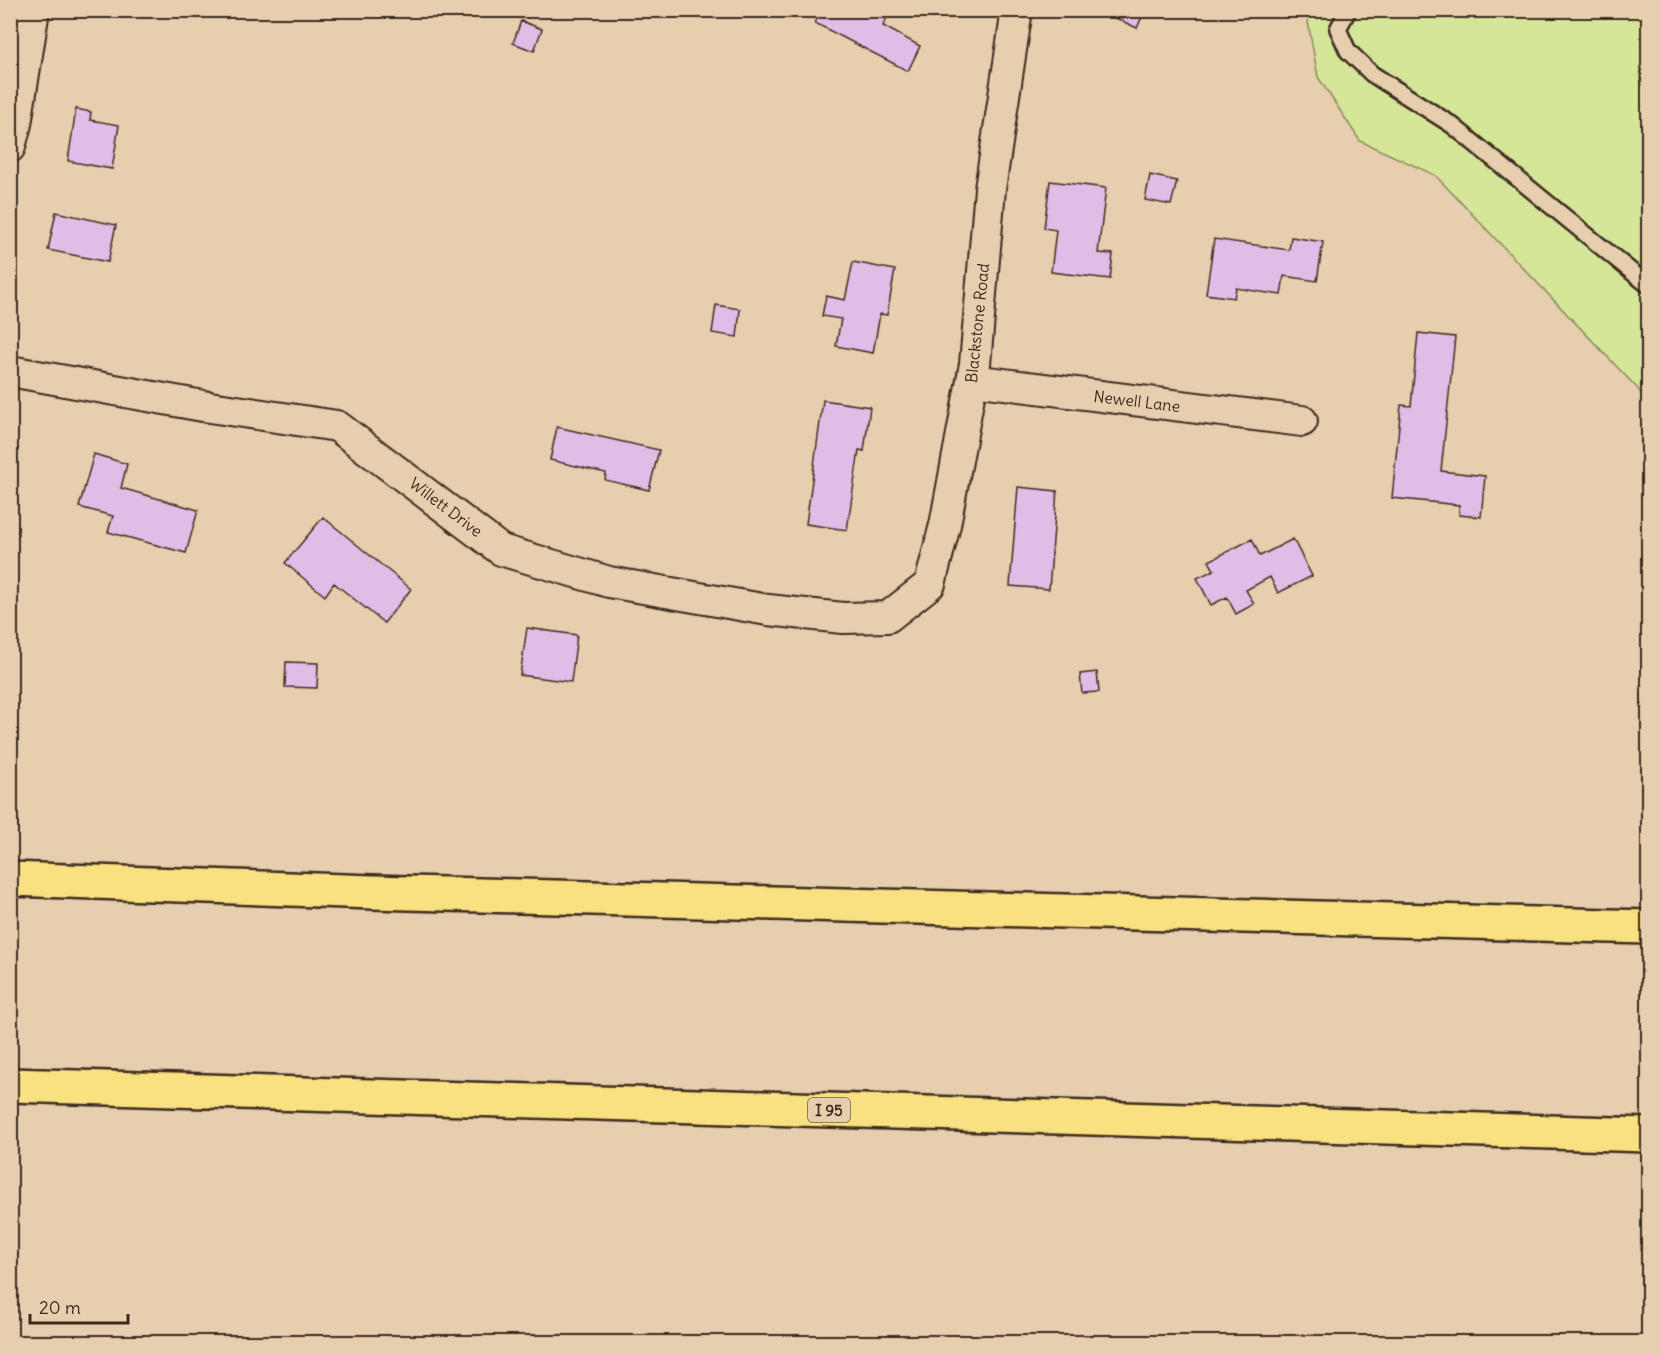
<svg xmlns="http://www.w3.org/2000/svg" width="1659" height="1353" font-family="Delius,sans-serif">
	<rect width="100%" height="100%" fill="#e6ceaf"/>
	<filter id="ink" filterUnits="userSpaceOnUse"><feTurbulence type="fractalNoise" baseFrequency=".0167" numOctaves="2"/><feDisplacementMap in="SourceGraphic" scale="12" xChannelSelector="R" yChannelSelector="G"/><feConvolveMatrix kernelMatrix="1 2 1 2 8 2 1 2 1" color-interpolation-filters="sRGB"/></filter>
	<g filter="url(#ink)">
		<path fill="#d6e699" stroke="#88885c" stroke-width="1.5" d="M 1306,11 L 1648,11 L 1648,404 L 1638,389 L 1435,175 L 1360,141 L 1318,77 Z"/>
		<path fill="#e0bde7" stroke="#3b2a1e" stroke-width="1.5" d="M 822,10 L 874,10 L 887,17 L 883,26 L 920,46 L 908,71 L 815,23 Z
			M 1098,10 L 1145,10 L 1137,28 Z
			M 521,21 L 542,29 L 534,51 L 513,43 Z
			M 76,109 L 91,112 L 90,120 L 119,125 L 112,169 L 68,161 Z
			M 1150,175 L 1177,181 L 1171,205 L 1145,200 Z
			M 1050,181 L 1106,188 L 1098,253 L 1113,254 L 1110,279 L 1051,272 L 1056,230 L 1044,228 Z
			M 56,212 L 116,225 L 108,262 L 48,250 Z
			M 1291,237 L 1323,242 L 1317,281 L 1284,276 L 1281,295 L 1236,288 L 1234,298 L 1206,294 L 1214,239 L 1289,250 Z
			M 853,262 L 895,270 L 887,315 L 880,314 L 873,353 L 836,346 L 841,319 L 822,316 L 826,296 L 845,300 Z
			M 716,305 L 740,309 L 737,337 L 712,333 Z
			M 1418,333 L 1455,337 L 1441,471 L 1485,476 L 1481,517 L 1459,515 L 1459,505 L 1392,498 L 1401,405 L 1411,406 Z
			M 823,400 L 870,407 L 864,451 L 859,450 L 847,530 L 806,524 Z
			M 557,427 L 659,450 L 649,490 L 605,480 L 606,473 L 550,460 Z
			M 94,454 L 127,464 L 121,488 L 198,510 L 186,553 L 108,532 L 113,516 L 79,507 Z
			M 1018,487 L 1057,491 L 1049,589 L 1010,586 Z
			M 323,517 L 411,589 L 384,623 L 334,583 L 325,596 L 285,563 Z
			M 1252,539 L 1260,556 L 1293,539 L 1312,576 L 1278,593 L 1270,577 L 1246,590 L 1254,604 L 1236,614 L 1227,597 L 1211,605 L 1197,578 L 1214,570 L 1209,561 Z
			M 527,628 L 577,635 L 571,682 L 520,675 Z
			M 286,662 L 318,663 L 317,688 L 285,687 Z
			M 1097,672 L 1099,692 L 1082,693 L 1080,674 Z"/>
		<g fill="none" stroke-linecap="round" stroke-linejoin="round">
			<defs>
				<path id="service" d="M 1348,10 L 1338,29 L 1348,51 L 1372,74 L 1452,125 L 1648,285"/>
				<path id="minor" d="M 10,147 L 16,124 L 34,10
					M 10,371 L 203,406 L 337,426 L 501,550 L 609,582 L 768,610 L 843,618 L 888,617 L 930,584 L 945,525 L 975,364 L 990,189 L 1017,10
					M 972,380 L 1302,421"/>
				<path id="motorway" d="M 10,879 L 373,892 L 1648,927
					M 10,1085 L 1648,1135"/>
			</defs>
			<use href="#service" stroke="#3b2a1e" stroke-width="20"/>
			<use href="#minor" stroke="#3b2a1e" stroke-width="34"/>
			<use href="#motorway" stroke="#3b2a1e" stroke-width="38"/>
			<use href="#service" stroke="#e6ceaf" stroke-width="15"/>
			<use href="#minor" stroke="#e6ceaf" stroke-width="30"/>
			<use href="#motorway" stroke="#f9e181" stroke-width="33"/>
		</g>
	</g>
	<g text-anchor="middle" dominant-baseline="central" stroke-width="5" stroke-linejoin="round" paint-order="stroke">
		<rect fill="#e6ceaf" stroke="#6e5b4a" stroke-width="1.5" x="808" y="1098" width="42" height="24" rx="4.5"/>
		<g font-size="15" font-weight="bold" fill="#3b2a1e">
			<text x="829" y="1110">I 95</text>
		</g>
		<g font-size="16" fill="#3b2a1e" stroke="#e6ceaf">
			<text transform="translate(977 323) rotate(-84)">Blackstone Road</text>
			<text transform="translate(1137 401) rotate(7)">Newell Lane</text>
			<text transform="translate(446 507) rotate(37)">Willett Drive</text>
		</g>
	</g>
	<rect width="1659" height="1353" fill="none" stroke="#e6ceaf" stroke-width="36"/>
	<rect x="18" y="18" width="1623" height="1317" fill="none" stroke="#3b2a1e" stroke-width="2" filter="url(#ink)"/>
	<path d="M30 1314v9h98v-9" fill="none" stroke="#3b2a1e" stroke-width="3"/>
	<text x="39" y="1314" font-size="18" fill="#3b2a1e" stroke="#e6ceaf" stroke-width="4.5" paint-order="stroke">20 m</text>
</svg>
